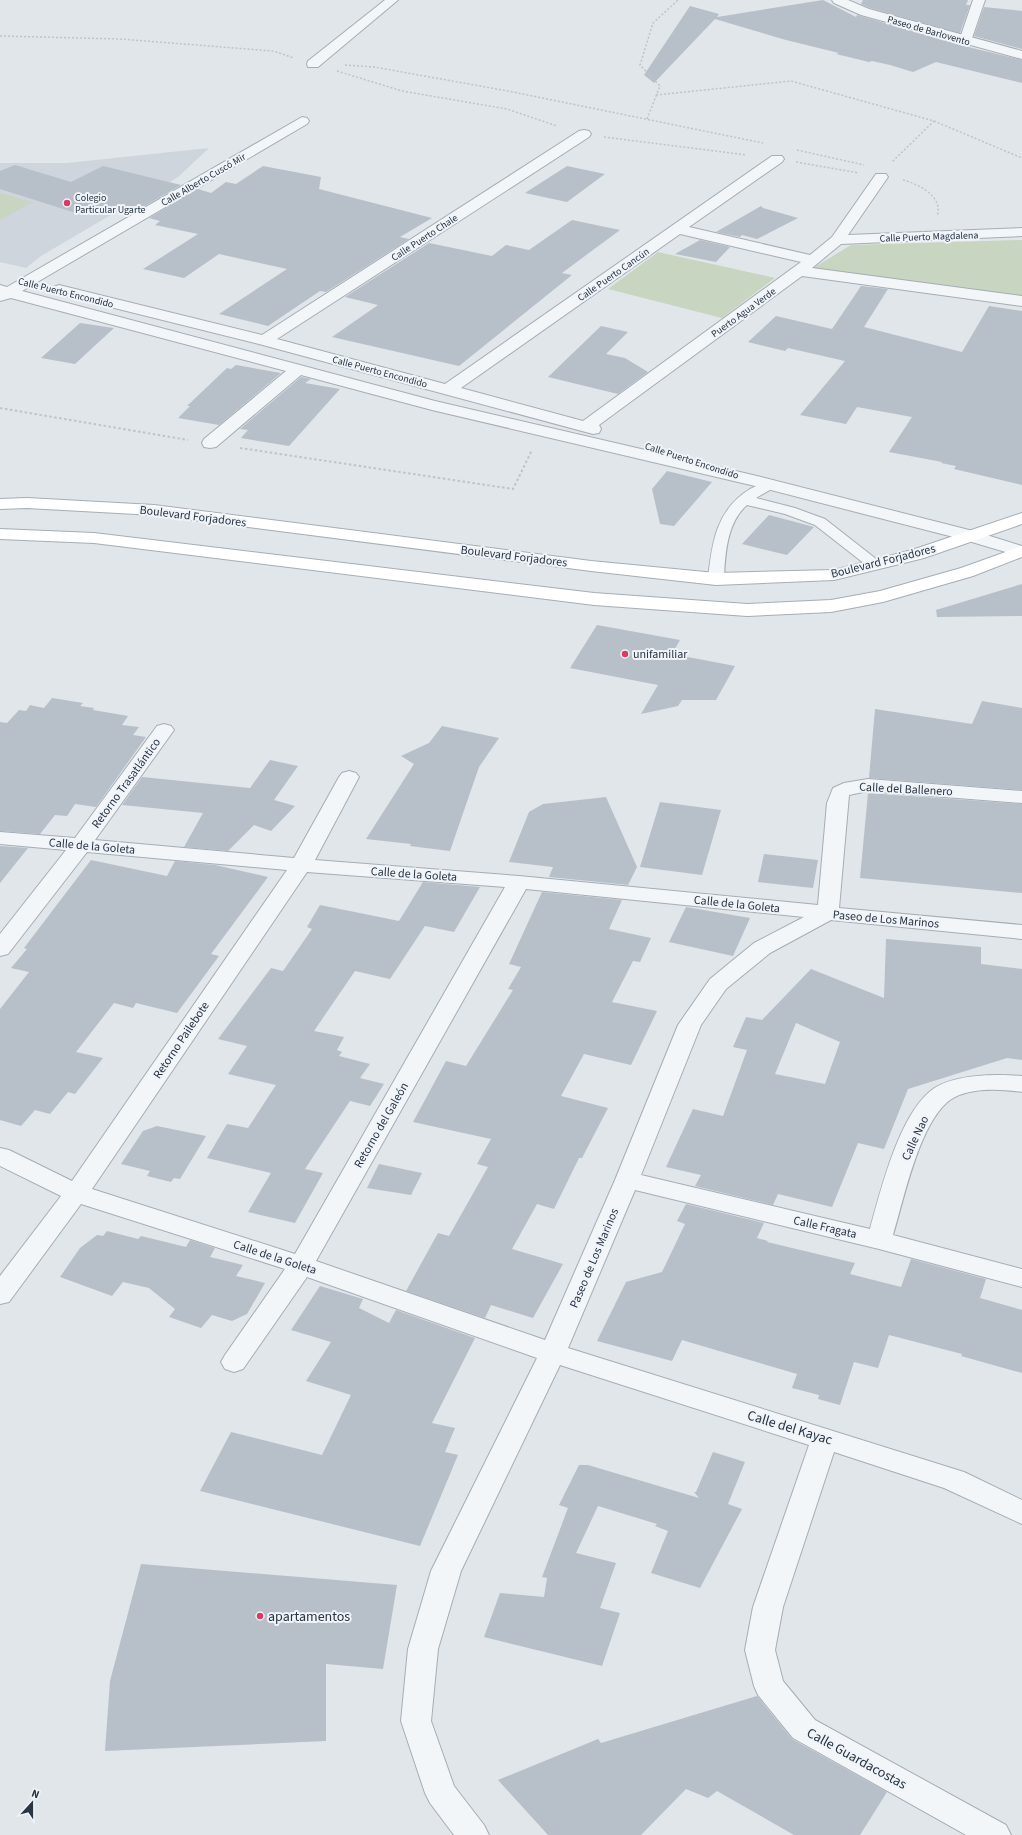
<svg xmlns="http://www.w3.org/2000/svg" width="1022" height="1835" font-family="'Source Sans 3',sans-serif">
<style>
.built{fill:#ced5dd}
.green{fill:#c8d5c0}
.building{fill:#b7bfc9;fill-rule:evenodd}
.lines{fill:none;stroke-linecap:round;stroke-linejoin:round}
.service-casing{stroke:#a5adb5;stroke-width:2}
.minor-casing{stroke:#a5adb5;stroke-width:2}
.tertiary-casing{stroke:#a5adb5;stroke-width:2}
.secondary-casing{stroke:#a5adb5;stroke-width:2}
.path-far1{stroke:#bec4c9;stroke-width:1.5;stroke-dasharray:2 2;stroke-linecap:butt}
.path{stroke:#bec4c9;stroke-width:2;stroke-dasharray:2.5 2.5;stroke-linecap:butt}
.service{fill:#f3f6f8;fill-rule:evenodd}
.minor{fill:#f3f6f8;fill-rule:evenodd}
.tertiary{fill:#f3f6f8;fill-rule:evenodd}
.secondary{fill:#fff;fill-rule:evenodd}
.poi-dot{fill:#db3a67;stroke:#f0f4f8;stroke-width:1.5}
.labels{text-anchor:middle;stroke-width:4;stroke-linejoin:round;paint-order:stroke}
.far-street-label{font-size:10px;fill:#273544;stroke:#f0f4f8}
.far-poi-label{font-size:10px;fill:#273544;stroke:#f0f4f8;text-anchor:start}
.street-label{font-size:12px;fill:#273544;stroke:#f0f4f8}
.poi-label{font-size:12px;fill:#273544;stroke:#f0f4f8;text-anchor:start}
.near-street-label{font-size:14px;fill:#273544;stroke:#f0f4f8}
.near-poi-label{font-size:14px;fill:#273544;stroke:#f0f4f8;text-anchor:start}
</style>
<rect width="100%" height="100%" fill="#e0e6ea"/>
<path class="built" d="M209,148L178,177L158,190L109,216L41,256L26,268L0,262V163H67Z"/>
<path class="green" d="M0,193L33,202L0,220Z
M1022,240V298L810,270L851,245Z
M658,252L775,278L722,318L608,289Z"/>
<path class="building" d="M823,0L856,17L857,15L964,46L1022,60V83L936,62L913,72L890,65L872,61L869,62L836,54L839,53L786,40L715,19L654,83L644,75L690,6L719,14L717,17Z
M863,0H968L966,5H970L960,33L870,8L861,4Z
M984,7L1022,11V49L974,36Z
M15,165L71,182L103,166L181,185L131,214L101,206L88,213L79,211L76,213L0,189V171Z
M263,166L321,177L319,189L432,218L400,237L409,239L326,292L320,291L268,326L219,314L287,269L219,254L184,278L143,269L198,234L155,225L160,221L149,218L198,189L211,193L226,182L236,184Z
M567,166L605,174L567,202L525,193Z
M761,206L763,208L798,218L757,239L742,235L740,237L716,232Z
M572,220L620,230L562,273L572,275L459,366L332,337L378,305L345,297L429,243L492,256L506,245L529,250Z
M700,240L730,247L716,262L675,254Z
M861,286L888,289L864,327L962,352L989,306L1022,311V485L954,469L956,466L941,463L942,462L889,452L912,417L857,407L846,424L800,415L845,361L788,348L785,351L748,342L776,316L832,329Z
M80,323L114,328L75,364L41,358Z
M601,326L628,332L606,354L625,358L648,372L618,394L548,377Z
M236,365L281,373L219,425L178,418L190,406H187L227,368L231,369Z
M301,377L311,379L305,383L340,389L289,446L241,438L248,430L240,429Z
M667,471L712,482L674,526L660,524L652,489Z
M769,515L814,527L787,555L742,544Z
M1022,584V616L937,617L936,610Z
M597,625L680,640L672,654L735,666L716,700H682L678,706L641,714L658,685L570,668Z
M52,698L83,703L80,706L94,708L93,710L128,716L122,725L139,727L133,735L146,737L96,807L75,804L67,816L55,815L40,834L0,831V722L7,723L19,710L26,711L30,705L44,708Z
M982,701L1022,708V790L869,778L875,709L972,724Z
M442,726L499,738L479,767L450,851L410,846L411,844L366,839L414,764L401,756L429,743Z
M270,760L298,766L274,800L295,806L271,831L254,825L228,851L184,847L203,813L122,805L142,777L250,788Z
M868,793L1022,804V893L860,878Z
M606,797L637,867L628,885L549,877L553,867L509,862L529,812L543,804Z
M660,802L721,810L702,875L640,867Z
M0,846L28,848L0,883Z
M764,854L818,860L813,888L758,882Z
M91,860L167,876L175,861L215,865L268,877L211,954L219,956L177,1013L136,1003L133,1008L114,1003L76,1052L103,1058L75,1094L68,1092L50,1114L35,1110L21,1126L0,1120V1009L29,972L11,968L27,949L24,948Z
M423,882L480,887L454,932L425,926L390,979L355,971L314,1031L344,1037L337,1050L342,1052L339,1056L370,1064L360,1078L384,1084L370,1106L350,1101L305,1169L323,1173L295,1223L248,1212L271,1173L207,1158L227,1124L248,1128L276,1085L228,1074L247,1046L218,1039L271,968L283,971L312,929L307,927L320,905L399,921Z
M542,892L622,900L609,929L651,938L640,962L633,961L612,1002L657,1011L631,1065L584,1054L561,1096L608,1108L582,1158H579L554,1209L537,1204L512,1249L563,1264L533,1318L491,1305L485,1318L406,1291L438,1233L449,1236L488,1167L477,1164L491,1139L413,1122L446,1061L466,1066L513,990L508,989L521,967L509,964Z
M686,907L750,918L733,956L669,942Z
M886,939L981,947V964L1022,969V1060L1007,1058L908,1089L884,1149L858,1143L832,1207L778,1194L773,1205L695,1186L701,1175L666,1167L693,1109L723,1116L747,1050L733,1047L746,1017L762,1020L811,969L884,998ZM796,1023L840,1042L825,1084L775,1074Z
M157,1126L206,1136L180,1179L174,1178L171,1182L147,1176L150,1171L121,1164L143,1131Z
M379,1164L422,1173L411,1195L367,1188Z
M686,1204L764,1223L757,1238L768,1241L767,1242L855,1263L850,1274L901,1287L911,1259L986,1279L980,1298L1022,1310V1373L961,1356L962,1354L889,1335L878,1368L854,1362L840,1405L818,1399L819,1395L792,1388L797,1374L682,1340L672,1361L597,1341L626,1282L662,1272L685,1224L677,1221Z
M107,1231L138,1239L141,1236L186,1247L190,1240L215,1248L210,1257L243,1265L236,1276L265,1283L247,1314L232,1321L212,1315L201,1328L169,1317L175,1309L149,1288L123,1282L112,1296L60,1277L80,1248L97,1235L103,1236Z
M320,1286L363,1299L359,1308L389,1323L396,1310L475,1338L432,1423L455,1428L445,1452L458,1455L420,1546L200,1491L231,1432L322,1455L351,1395L306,1381L331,1342L291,1330Z
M713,1452L745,1462L728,1504L742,1509L700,1588L651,1573L668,1531L655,1526L657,1524L598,1506L576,1553L616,1563L600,1608L620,1613L602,1666L484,1637L500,1593L544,1597L547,1578L542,1577L568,1508L559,1505L579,1465H588L699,1498L694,1492H696Z
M141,1564L397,1585L383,1669L326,1664V1741L105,1751L110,1681Z
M757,1696L792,1739L887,1792L860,1835H794L717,1791L708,1798L686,1789L641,1835H548L498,1780L598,1739L601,1743Z"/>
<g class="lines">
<defs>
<path id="service" d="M770,480L775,481L777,484L775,487L756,498L795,508L825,519L880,562L882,565L880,568H870L815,525L785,514L747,505C727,522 725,554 724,579L721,582H711L708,579C712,543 716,510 750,489C757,486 763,482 770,480Z"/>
<path id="minor" d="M385,0H398L318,67H308L307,64L308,61Z
M973,0H985L971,41L965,45L959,41Z
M302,117L307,118L309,121L307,124L22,291L435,401L757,476L977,532L1022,546V557L965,540L755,486L432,410L301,375L216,447L210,448L204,447L202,443L204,439L286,371L11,298L0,301V285L7,287Z
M584,130L589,131L591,134L589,137L277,339L445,384L772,156H782L784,159L782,162L689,227L810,255L832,237L876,174H886L888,177L848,235L1022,228V236L841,244L812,268L1022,296V306L802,276L599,425L601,429L599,433L593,434L259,344L54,293L51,290L54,287L59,285L262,335L579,131ZM680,234L801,262L583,421L461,388Z
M164,724L171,726L174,730L95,840L294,858L339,777L342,773L349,771L356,773L359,777L315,860L519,876L818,905L827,803L833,788L844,783L868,779L1022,791V803L868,791L849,795L839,908L1022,925V939L831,920L770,953L726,989L701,1025L641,1175L870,1229C881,1190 899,1114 933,1089C955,1074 996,1074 1022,1076V1092C1000,1089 969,1087 950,1100C919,1123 904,1199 893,1235L1022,1269V1287L879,1249L635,1190L568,1348L964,1472L1022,1500V1524L944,1488L834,1452L783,1607L775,1650L783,1681L815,1720L1006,1825L1011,1835H966L793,1738L758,1695L754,1686L745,1650L753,1607L809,1445L560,1365L461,1571L438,1649L431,1721L454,1786L484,1825L489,1835H454L430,1803L425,1793L401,1721L408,1649L431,1571L537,1358L307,1277L243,1369L234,1372L225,1369L221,1362L225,1355L285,1269L81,1204L9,1302L0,1304V1276L61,1196L0,1166V1148L9,1150L72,1181L287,870L87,852L8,954L0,956V934L66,850L0,844V832L75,838L157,726ZM307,872L505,887L295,1254L92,1189ZM526,889L804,917L754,943L710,979L678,1025L615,1180L545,1340L316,1261Z"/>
<path id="tertiary" d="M832,0H848L869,9L1022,51V59L861,15L834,3Z"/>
<path id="secondary" d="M27,498L154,505L591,561L716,573L834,570L912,550L1022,513V524L924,558L834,580L716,585L591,571L154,515L27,508L0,509V499Z
M0,529L94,533L594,593L747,604L831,600L880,591L961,568L1022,546V557L973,576L883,602L831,612L747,616L594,605L94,543L0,539Z"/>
</defs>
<use href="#service" class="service-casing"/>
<use href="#minor" class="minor-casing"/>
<use href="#tertiary" class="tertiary-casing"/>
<use href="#secondary" class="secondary-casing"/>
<path class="path-far1" d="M0,36L120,39L273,51L294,58
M345,65L374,67L508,91L763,143
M337,71L402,91L507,109L557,126
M656,95L791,81L934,121L892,162
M647,119L660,86L640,65L653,23L678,0
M934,121L1022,158
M604,137L746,155
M797,150L864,165
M796,162L859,173
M903,180C919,184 944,197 937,216"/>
<path class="path" d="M0,408L188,440
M240,448L513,489L532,450"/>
<use href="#service" class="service"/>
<use href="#minor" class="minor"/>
<use href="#tertiary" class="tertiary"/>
<use href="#secondary" class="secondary"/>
</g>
<g class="poi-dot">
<circle cx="67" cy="203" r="4"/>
<circle cx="625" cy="654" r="4"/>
<circle cx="260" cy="1616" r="4"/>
</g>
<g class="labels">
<g class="far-street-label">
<text transform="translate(929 30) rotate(16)" y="4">Paseo de Barlovento</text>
<text transform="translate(203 179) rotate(-30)" y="4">Calle Alberto Cuscó Mir</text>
<text transform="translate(929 236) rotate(-2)" y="4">Calle Puerto Magdalena</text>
<text transform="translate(424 237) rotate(-33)" y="4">Calle Puerto Chale</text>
<text transform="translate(613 274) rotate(-35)" y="4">Calle Puerto Cancún</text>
<text transform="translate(66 292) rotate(14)" y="4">Calle Puerto Encondido</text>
<text transform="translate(743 312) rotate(-36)" y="4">Puerto Agua Verde</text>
<text transform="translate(380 371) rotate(15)" y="4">Calle Puerto Encondido</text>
<text transform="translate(692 460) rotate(18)" y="4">Calle Puerto Encondido</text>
</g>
<g class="far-poi-label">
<text x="75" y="201">Colegio<tspan x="75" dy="12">Particular Ugarte</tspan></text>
</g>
<g class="street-label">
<text transform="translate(193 516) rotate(7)" y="4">Boulevard Forjadores</text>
<text transform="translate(514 556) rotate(7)" y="4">Boulevard Forjadores</text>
<text transform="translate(883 561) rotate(-14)" y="4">Boulevard Forjadores</text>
<text transform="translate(126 783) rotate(-54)" y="4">Retorno Trasatlántico</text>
<text transform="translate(906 789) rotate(3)" y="4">Calle del Ballenero</text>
<text transform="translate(92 846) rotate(5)" y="4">Calle de la Goleta</text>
<text transform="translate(414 874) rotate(4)" y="4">Calle de la Goleta</text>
<text transform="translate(737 904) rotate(6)" y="4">Calle de la Goleta</text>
<text transform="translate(886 919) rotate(5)" y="4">Paseo de Los Marinos</text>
<text transform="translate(181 1040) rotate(-56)" y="4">Retorno Pailebote</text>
<text transform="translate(381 1125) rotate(-60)" y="4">Retorno del Galeón</text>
<text transform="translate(915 1138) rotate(-65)" y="4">Calle Nao</text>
<text transform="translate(825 1227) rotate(13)" y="4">Calle Fragata</text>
<text transform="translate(275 1257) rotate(18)" y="4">Calle de la Goleta</text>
<text transform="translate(594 1258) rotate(-67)" y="4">Paseo de Los Marinos</text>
</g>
<g class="poi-label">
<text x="633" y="658">unifamiliar</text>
</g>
<g class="near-street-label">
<text transform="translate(790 1427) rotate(17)" y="5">Calle del Kayac</text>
<text transform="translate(857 1758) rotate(29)" y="5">Calle Guardacostas</text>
</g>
<g class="near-poi-label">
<text x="268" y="1621">apartamentos</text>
</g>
</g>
<g transform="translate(32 1803) rotate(21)" stroke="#f0f4f8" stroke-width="3" paint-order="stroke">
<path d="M0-3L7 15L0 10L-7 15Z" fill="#273544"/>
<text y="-6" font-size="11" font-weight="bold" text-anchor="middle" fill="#273544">N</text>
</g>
</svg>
